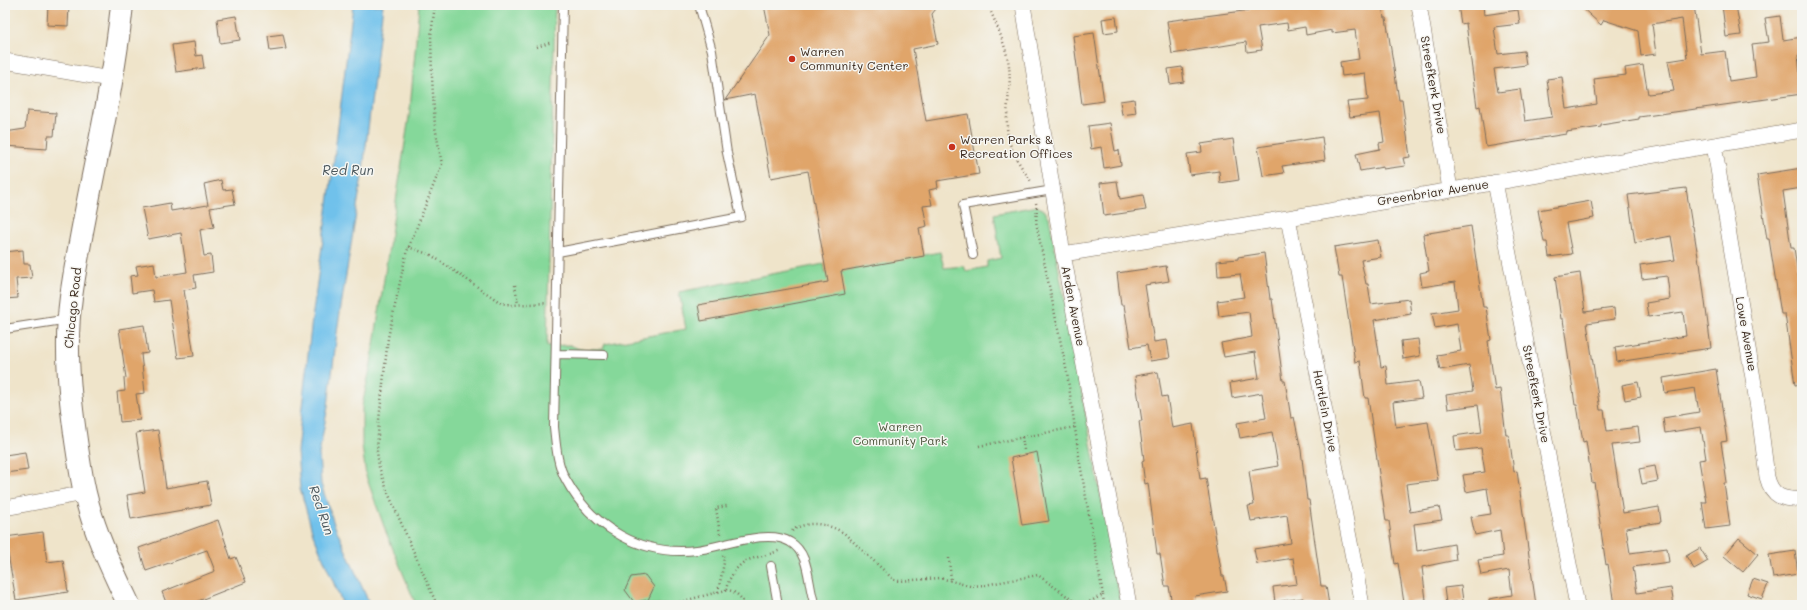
<svg xmlns="http://www.w3.org/2000/svg" width="1807" height="610" font-family="Mali,sans-serif">
<style>
.green{fill:#85d89a;stroke:#60815c}
.water{fill:#70c1eb;stroke:#567684}
.building{fill:#e0a56b}
.lines{fill:none;stroke-linecap:round;stroke-linejoin:round}
.lane-casing{stroke:#7a6b5a;stroke-width:10}
.street-casing{stroke:#7a6b5a;stroke-width:16}
.secondary-casing{stroke:#7a6b5a;stroke-width:24}
.path{stroke:#7a6b5a;stroke-width:2.5;stroke-dasharray:1 3;stroke-linecap:butt}
.lane{stroke:#fff;stroke-width:8}
.street{stroke:#fff;stroke-width:15}
.secondary{stroke:#fff;stroke-width:22}
.poi-dot{fill:#c8321e;stroke:#f6f6f2;stroke-width:1.5}
.labels{text-anchor:middle;stroke-width:3;stroke-linejoin:round;paint-order:stroke}
.poi-label{font-size:12px;fill:#3b2a1e;stroke:#f6f6f2;text-anchor:start}
.street-label{font-size:12px;fill:#3b2a1e;stroke:#f6f6f2}
.park-label{font-size:12px;fill:#4e563d;stroke:#f6f6f2}
.water-label{font-size:13px;font-style:italic;fill:#4b575c;stroke:#f6f6f2}
</style>
<rect width="100%" height="100%" fill="#f6f6f2"/>
<filter id="ink" filterUnits="userSpaceOnUse"><feTurbulence type="fractalNoise" baseFrequency=".025" numOctaves="2"/><feDisplacementMap in="SourceGraphic" scale="8" xChannelSelector="R" yChannelSelector="G"/><feConvolveMatrix kernelMatrix="1 2 1 2 8 2 1 2 1" color-interpolation-filters="sRGB"/></filter>
<filter id="wash" filterUnits="userSpaceOnUse"><feTurbulence type="fractalNoise" baseFrequency=".012" numOctaves="4" result="noise"/><feDisplacementMap in="SourceGraphic" scale="16" xChannelSelector="R" yChannelSelector="G"/><feGaussianBlur stdDeviation="0.9" result="paint"/><feColorMatrix in="noise" values="0 0 0 0 0 0 0 0 0 0 0 0 0 0 0 0 0 1.4 0 .05"/><feComposite in="paint" operator="in"/></filter>
<g filter="url(#wash)">
<rect width="100%" height="100%" fill="#efe4ca"/>
<path class="green" d="M419,5H555L547,346L570,345L579,349H603L605,344L686,329L679,292L824,264L826,274L940,252L944,268L964,266L966,271L987,267V261L1001,258L994,214L1037,206L1045,211L1049,217L1121,605H416L386,532L366,476L362,445V406L371,364L410,110Z"/>
<path class="water" d="M353,5H383L363,170L338,325L328,406L319,454L321,484L334,524L370,605H343L313,534L300,488L297,451L312,319L333,167Z"/>
<g id="blocks">
<path class="building" d="M48,5H69L68,26L47,25Z
M764,5H939L932,14L938,44L913,49L926,121L968,114L979,174L937,181L938,188L929,190L932,205L923,206L927,226L919,228L924,256L841,271L845,294L701,321L698,305L828,282L808,171L771,178L755,94L725,100L770,35Z
M1269,5H1382L1384,18H1386L1399,100H1402L1410,157L1403,158L1405,166L1383,169V167L1360,171L1356,154L1380,149L1379,143L1384,142L1380,113L1350,117L1347,102L1368,100L1365,73L1342,76L1340,62L1359,59L1355,30L1332,33V30L1306,35L1305,27L1288,30L1287,23L1258,27L1262,50L1247,52L1246,42L1172,54L1167,21L1251,10L1250,8Z
M1458,5H1483L1484,15L1518,10L1520,24L1494,27L1498,54L1524,51L1526,65L1494,69L1498,92L1520,89L1525,121L1552,117L1547,79L1562,77L1566,109L1597,104L1594,79L1626,75L1625,68L1643,65L1648,94L1674,91L1668,61L1687,58L1682,19L1652,24L1656,54L1641,56L1638,31L1604,20L1601,25L1579,5H1694L1701,54L1725,51L1729,81L1756,77L1752,44L1769,42L1765,18L1780,16L1783,40L1802,37V54L1798,55L1802,94L1639,117V119L1601,125V127L1566,132V134L1486,147L1480,106L1477,107L1466,23L1461,24Z
M1722,5H1736L1741,35L1726,37Z
M236,16L240,40L220,43L217,19Z
M1116,17L1118,31L1104,33L1102,19Z
M1094,33L1104,101L1082,104L1073,36Z
M283,34L286,49L270,51L268,36Z
M194,42L196,56L202,55L204,68L176,72L172,45Z
M1182,67L1184,82L1170,84L1168,69Z
M1134,99L1136,113L1122,115L1120,101Z
M27,111L56,113L54,136H48L47,149L5,146V132L25,129Z
M1110,123L1115,151L1119,150L1121,165L1104,168L1101,147L1091,149L1088,126Z
M1322,137L1325,160L1282,166L1284,173L1263,176L1258,147Z
M1233,139L1239,180L1220,183L1219,171L1190,175L1187,154L1202,152L1201,144Z
M1802,168V188L1783,191L1791,248H1794L1802,301V384L1795,385L1785,314H1781L1769,239H1767L1757,175Z
M221,180L223,190L232,189L235,204L210,208L214,227L200,230L204,256L211,255L213,272L194,275L196,288L184,290L194,356L178,358L169,300L154,302L152,290L132,293L130,276L138,275L136,266L154,263L156,277L187,272L181,233L148,239L142,208L170,203L171,211L208,205L204,184Z
M1117,181L1120,199L1143,195L1146,210L1104,216L1100,183Z
M1686,188L1692,226H1693L1699,263H1700L1711,348L1617,362L1615,347L1686,336L1683,312L1648,317L1646,303L1670,299L1667,276L1642,279L1640,265L1675,260L1671,236L1635,243L1628,195Z
M1591,201L1594,218L1566,223L1572,254L1549,257L1547,242H1544L1538,210Z
M1471,226L1483,307H1486L1491,340L1488,341L1495,390L1500,389L1506,435H1509L1514,472L1517,471L1536,605H1490L1489,599L1512,595L1509,570L1481,575L1478,560L1503,556L1500,530L1475,535L1471,517L1491,514L1487,488L1466,492L1463,475L1485,472L1481,448L1456,451L1454,436L1482,432L1478,405L1448,409L1446,395L1473,391L1469,365L1440,370L1437,355L1461,351L1457,324L1435,328L1432,313L1458,309L1455,282L1422,287L1420,273L1429,271L1423,234Z
M1378,240L1381,257L1361,260L1366,284H1368L1371,304L1409,299L1411,314L1374,320L1381,367L1386,366L1388,385L1419,381L1422,398L1393,402L1396,427L1428,422L1438,480L1406,484L1410,512L1439,507L1442,520L1414,524L1417,551L1454,544L1456,560L1422,567L1426,600L1404,603L1398,563L1395,564L1389,521H1386L1368,398H1365L1360,361L1355,362L1342,277H1339L1334,247Z
M23,250L24,264H30L32,278L16,279L18,298L5,299V252Z
M1264,253L1270,299H1272L1283,381H1285L1291,418L1294,417L1301,450L1307,500H1309L1321,586H1326L1329,605H1304L1303,598L1275,602L1273,587L1297,584L1293,558L1257,564L1254,549L1291,543L1287,515L1251,521L1248,506L1254,505L1249,471L1278,466L1272,432L1240,438L1237,423L1266,418L1262,393L1232,398L1230,383L1259,378L1255,352L1224,357L1221,343L1252,337L1249,312L1219,316L1217,301L1244,297L1240,274L1218,276L1217,261L1238,259V257Z
M1166,266L1169,281L1145,285L1154,342L1167,340L1170,358L1150,361L1147,345L1131,348L1124,305H1121L1117,273Z
M1580,273L1585,312L1614,308L1615,319L1587,323L1600,410H1604L1607,431L1638,427L1640,442L1612,445L1623,513L1659,507L1661,522L1626,528L1630,553L1667,548L1669,562L1633,567L1637,593L1671,588L1674,605H1614L1608,564L1606,565L1594,482L1592,483L1586,441L1583,442L1577,405H1575L1563,319H1561L1555,277Z
M144,325L148,353L141,354L145,393L136,394L140,420L120,422L117,392L125,391L124,378H126L119,329Z
M1418,339L1420,356L1403,359L1401,341Z
M1716,369L1727,441L1721,442L1727,483H1724L1730,526L1706,529L1702,502H1706L1699,460L1706,459L1701,427L1665,433L1663,418L1699,412L1695,388L1665,393L1663,378Z
M1158,372L1162,397L1167,396L1172,428L1193,424L1200,479L1206,478L1222,576H1224L1227,591L1195,596L1196,605H1172L1169,586H1165L1160,554H1157L1148,483L1145,484L1142,461L1144,460L1139,421H1142L1135,376Z
M1638,382L1641,397L1625,400L1622,385Z
M158,430L166,488L207,481L211,505L131,519L127,495L145,492L136,433Z
M25,452L28,470L5,473V455Z
M1037,452L1049,521L1022,525L1011,458Z
M1655,466L1658,481L1642,484L1639,469Z
M218,520L231,559L236,557L246,582L188,605H167L162,592L215,571L207,550L146,571L139,548Z
M43,532L47,562L63,560L68,592L16,600L5,537Z
M1739,538L1758,554L1743,572L1724,556Z
M1700,548L1708,561L1694,569L1686,556Z
M1795,551L1798,574L1773,578L1769,555Z
M645,575L654,587L648,600L634,602L625,590L631,577Z
M1753,579L1768,584L1762,599L1747,594Z
M1461,586L1463,601L1446,603L1444,588Z"/>
</g>
</g>
<g filter="url(#ink)">
<use href="#blocks" fill-opacity="0" stroke="#7a6b5a" stroke-width="1"/>
<g class="lines">
<defs>
<path id="lane" d="M563,5L554,427C556,445 557,465 566,480C592,528 643,557 697,550C722,547 768,528 790,542C811,554 807,585 815,605
M558,252L741,217L727,153L712,51L699,5
M973,255L963,205L1053,190
M5,329L69,319
M557,354L604,355
M771,566L778,605"/>
<path id="street" d="M1023,5L1063,254L1129,605
M1419,5L1450,189
M5,61L110,79
M1714,145L1759,414L1767,477C1772,497 1783,500 1802,499
M1495,182L1577,605
M1288,218L1362,605
M1063,254L1288,218L1802,130
M5,508L85,493"/>
<path id="secondary" d="M122,5C112,103 85,199 71,297C64,349 70,402 78,454C80,467 82,480 85,493C94,532 112,569 129,605"/>
</defs>
<use href="#lane" class="lane-casing"/>
<use href="#street" class="street-casing"/>
<use href="#secondary" class="secondary-casing"/>
<path class="path" d="M435,5L431,35L432,77L435,127L442,164L406,254L388,338L379,420L377,451L379,467L388,493L437,605
M988,5C996,24 1006,45 1009,66C1012,89 1004,113 1008,136C1011,153 1023,169 1032,183
M537,47L552,42
M1036,203C1038,211 1035,218 1037,227L1067,373L1080,463L1103,595L1083,605
M408,247L431,255L501,303L512,305L547,303
M515,285L518,304
M1022,437L1024,450
M979,446L1075,427
M792,531C807,519 831,524 845,534L894,580L900,581L940,578L970,586L985,585L1038,575L1079,605
M720,534L716,508L727,506
M770,554L781,550
M949,558L951,580
M726,590C727,581 737,565 746,561C752,558 760,557 766,555
M718,592L724,563L723,555
M1103,595L1104,605
M641,601L642,605
M668,605L726,590C735,590 742,598 745,605"/>
<use href="#lane" class="lane"/>
<use href="#street" class="street"/>
<use href="#secondary" class="secondary"/>
</g>
</g>
<g class="poi-dot">
<circle cx="792" cy="59" r="4"/>
<circle cx="952" cy="147" r="4"/>
</g>
<g class="labels">
<g class="poi-label">
<text x="800" y="56">Warren<tspan x="800" dy="14">Community Center</tspan></text>
<text x="960" y="144">Warren Parks &amp;<tspan x="960" dy="14">Recreation Offices</tspan></text>
</g>
<g class="street-label">
<text transform="translate(1433 85) rotate(80)" y="4">Streefkerk Drive</text>
<text transform="translate(1433 193) rotate(-9)" y="4">Greenbriar Avenue</text>
<text transform="translate(1073 306) rotate(79)" y="4">Arden Avenue</text>
<text transform="translate(73 308) rotate(-84)" y="4">Chicago Road</text>
<text transform="translate(1746 334) rotate(80)" y="4">Lowe Avenue</text>
<text transform="translate(1536 394) rotate(79)" y="4">Streefkerk Drive</text>
<text transform="translate(1325 411) rotate(79)" y="4">Hartlein Drive</text>
</g>
<g class="park-label">
<text x="900" y="431">Warren<tspan x="900" dy="14">Community Park</tspan></text>
</g>
<g class="water-label">
<text x="348" y="175">Red Run</text>
<text transform="translate(322 510) rotate(71)" y="5">Red Run</text>
</g>
</g>
<rect width="1807" height="610" fill="none" stroke="#f6f6f2" stroke-width="20"/>
</svg>
